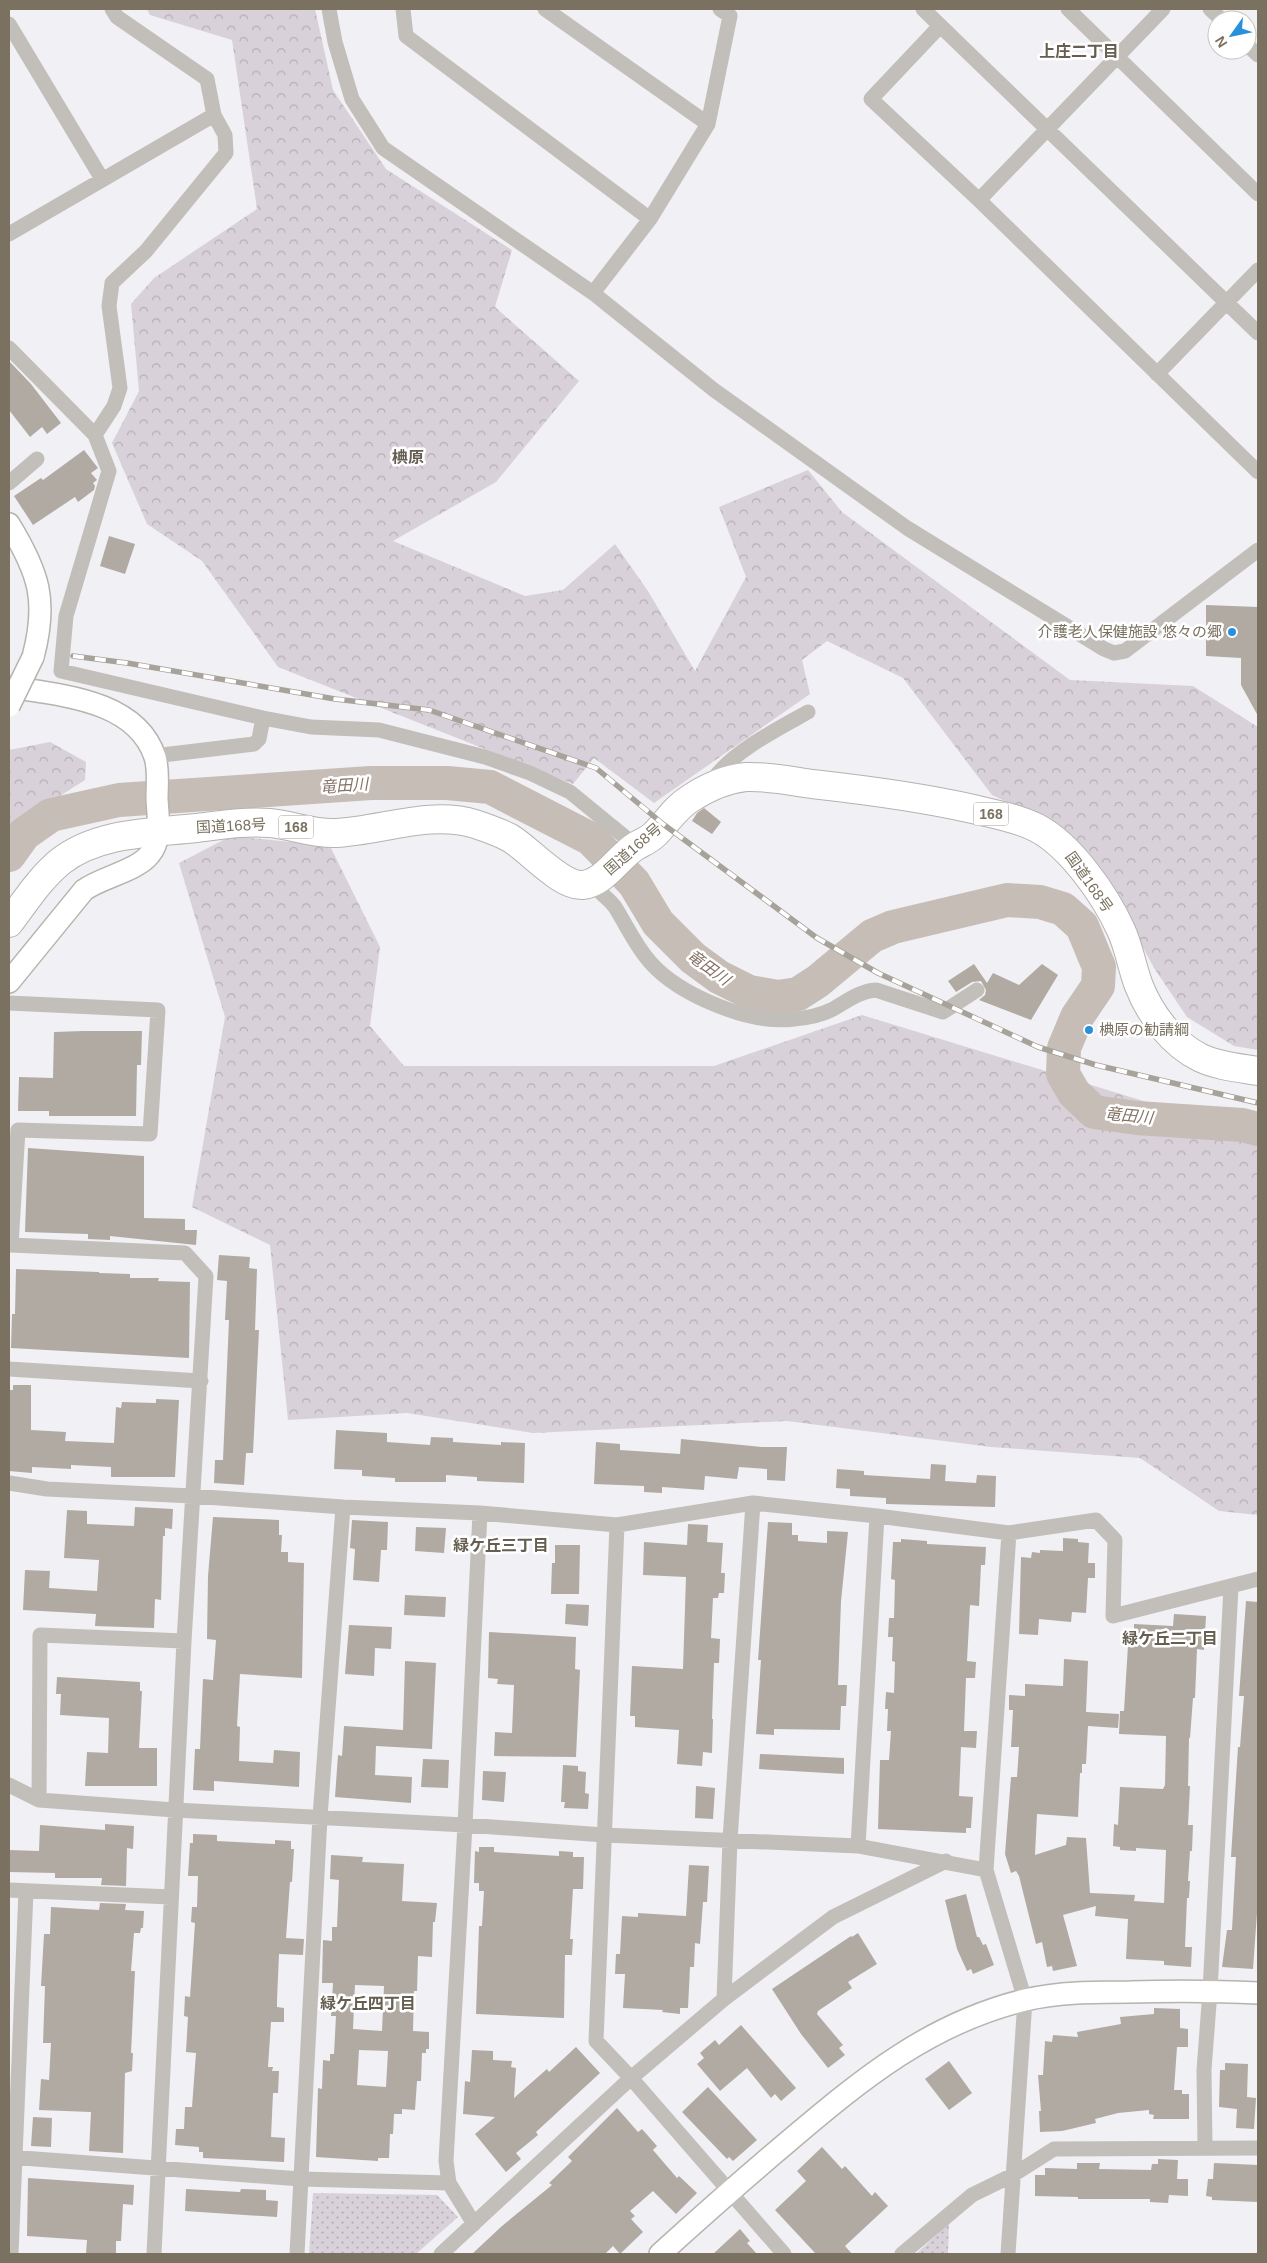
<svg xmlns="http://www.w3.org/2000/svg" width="1267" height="2263" font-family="Helvetica,'Noto Sans JP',sans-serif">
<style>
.forest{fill:url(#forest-crowns)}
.park{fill:url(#park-dots)}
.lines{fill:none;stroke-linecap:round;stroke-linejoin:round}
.river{stroke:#c6bdb6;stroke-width:34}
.building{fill:#b0aaa2;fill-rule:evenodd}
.secondary-casing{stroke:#b7b3ad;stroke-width:24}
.highway-casing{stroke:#b5b3ae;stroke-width:30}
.street{stroke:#c2bfba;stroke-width:15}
.secondary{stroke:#fff;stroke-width:21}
.highway{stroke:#fff;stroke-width:28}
.rail-casing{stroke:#a7a29a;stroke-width:5.5}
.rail{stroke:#fff;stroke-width:4;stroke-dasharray:11;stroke-linecap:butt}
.secondary-bridge-casing{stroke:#b7b3ad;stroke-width:24;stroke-linecap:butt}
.secondary-bridge{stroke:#fff;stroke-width:21}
.poi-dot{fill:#2990db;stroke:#fff;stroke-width:2}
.labels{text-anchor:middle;stroke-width:5;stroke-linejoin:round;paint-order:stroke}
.shield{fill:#fff;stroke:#a29c90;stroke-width:1}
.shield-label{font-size:14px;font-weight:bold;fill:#7a7160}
.poi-label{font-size:15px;fill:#7a7160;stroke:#fff;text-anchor:end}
.street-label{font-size:15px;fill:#7a7160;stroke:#fff}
.neighbourhood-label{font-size:16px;font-weight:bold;fill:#655e51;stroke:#fff}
.water-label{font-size:16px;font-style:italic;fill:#847364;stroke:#fff}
</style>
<defs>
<pattern id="forest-crowns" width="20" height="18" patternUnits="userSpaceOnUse" patternTransform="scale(1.25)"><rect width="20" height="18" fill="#d9d1da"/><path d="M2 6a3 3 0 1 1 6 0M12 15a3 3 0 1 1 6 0" fill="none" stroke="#b5aeb4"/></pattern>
<pattern id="park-dots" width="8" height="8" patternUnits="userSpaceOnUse" patternTransform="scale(1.25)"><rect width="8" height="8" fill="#d9d1da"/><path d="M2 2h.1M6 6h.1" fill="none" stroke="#b5aeb4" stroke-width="1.8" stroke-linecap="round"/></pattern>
</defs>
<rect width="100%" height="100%" fill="#f1f0f4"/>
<path class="forest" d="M147,9H315L333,90L386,169L512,250L495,307L579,381L496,482L393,541L525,596L563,590L615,544L648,591L695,671L746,577L719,507L808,470L842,512L1070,680L1193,686L1258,727V1050L1234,1046L1187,1017L1154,968L1105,877L1047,821L992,795L903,678L827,641L802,660L810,694L654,803L594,758L573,784L278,667L202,561L147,524L112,443L139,391L131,304L154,278L257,209L232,40L150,15Z
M50,742L86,762L85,780L16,824L9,836V750Z
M231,836L330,846L380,947L370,1026L404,1066H714L862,1015L1258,1136V1515L1219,1511L1140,1458L991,1447L787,1421L533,1433L407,1413L288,1420L270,1245L192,1207L225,1017L179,863Z"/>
<path class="park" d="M313,2193L437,2195L458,2217L416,2254H309Z
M949,2223L948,2254H916Z"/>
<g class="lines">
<path class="river" d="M9,855L24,834L51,815L119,800L371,783H447L490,787L591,839L634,883L658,923L693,958L719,977L749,992L778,997L798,994L818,981L872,936L893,927L1007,900L1040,902L1063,909L1082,926L1099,967L1098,986L1077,1017L1064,1048L1063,1074L1074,1093L1094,1112L1137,1118L1242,1125L1258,1129"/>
</g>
<path class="building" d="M9,361L31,384L61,423L47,434L42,427L30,437L9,410Z
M84,450L98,468L91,473L97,480L93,483L95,486L94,490L78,502L75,497L33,525L14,496L41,478L43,480Z
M109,536L135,544L125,574L100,566Z
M1206,605L1258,607V716L1241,685V658L1206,656Z
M704,808L721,822L712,834L692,821L697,813Z
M974,964L987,983L993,973L1019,985L1042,964L1058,975L1031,1020L979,1000L985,995L986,990L981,981L972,982L956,992L948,981Z
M83,1031H142L141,1065H137L136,1116H49V1111H18L19,1077L53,1078L54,1032Z
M28,1148L144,1156V1218L185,1219V1230H197L196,1245L110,1236V1240L88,1239V1234L25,1232Z
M219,1255L250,1257L249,1268L257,1269L255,1330H259L253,1453H246L244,1485L214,1483L215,1460H223L229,1320H225L227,1281L217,1280Z
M16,1269L99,1272V1273L130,1274V1278H159L158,1281L190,1282L189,1358L11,1348L12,1314H15Z
M13,1385H31V1430L66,1432L65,1441L114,1443L116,1407L121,1408L122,1402L156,1403V1399L179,1400L175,1477H111V1467L71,1465V1469L32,1467V1473L9,1471V1390H13Z
M336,1430L387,1433V1442L430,1445L431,1437L453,1438V1442L501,1445V1442L525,1443L524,1483L477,1481V1477L446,1475V1482H395V1478L362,1476V1470L334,1469Z
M681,1439L762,1447H787L785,1481L767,1480V1469L739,1467L737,1479L705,1476L704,1490L662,1487V1493L644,1492V1486L594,1484L596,1442L620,1444V1450L680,1454Z
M931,1464L946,1465L945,1481L976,1483L977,1475L996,1476L995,1507L886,1504V1498L850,1496V1489L836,1488L837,1469L864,1471V1475L930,1479Z
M135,1507L173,1509L172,1529L165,1528V1536H163L161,1600L155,1599L154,1628L95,1626L96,1614L23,1610L25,1570L50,1571L49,1588L97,1591L99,1560L64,1558L67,1510L87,1511V1524L134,1526Z
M213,1517L279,1520V1535H282L281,1552H288V1562L304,1563L302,1678L240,1674L237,1726L240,1727L239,1761L273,1763L274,1750L300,1752L299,1787L214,1781V1791L193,1790L195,1749H200L203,1679L213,1680L216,1640L207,1639L208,1576Z
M352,1520L388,1522L387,1550H381L379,1582L353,1580L355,1549L350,1548Z
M768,1522L792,1523V1535H798V1541L827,1543V1531L848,1532L841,1601L838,1685H847L846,1706H841L840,1730L774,1729V1735L756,1734L761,1660H758Z
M688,1524L708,1525L707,1542L723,1543L721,1573H725L724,1593H719L718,1598H713L711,1638L720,1639L719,1663H714L712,1719H713L712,1753L703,1752L702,1766L677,1764L679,1730L635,1727V1716H630L632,1666L683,1669L686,1577L643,1575L644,1542L687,1545Z
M416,1527L446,1528L444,1553L415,1551Z
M1063,1538L1078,1539V1542L1089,1543L1088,1563H1095V1578H1088L1086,1613L1072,1612L1071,1622L1039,1619L1038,1635L1019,1634L1021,1557L1031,1558L1032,1552L1040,1553V1550L1063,1551Z
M901,1539L927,1541V1544L986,1547L985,1565H981L979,1606L970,1605L967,1661L976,1662L975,1678H966L964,1731H977L976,1748L961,1747L959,1796L973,1797L971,1828H966V1833L878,1829L880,1760H889L891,1731H887L888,1709H885L886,1692L894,1693L895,1662L892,1661L893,1637H888L889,1618H894L895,1580L891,1579L893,1542H901Z
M555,1545H580L579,1594H551L552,1563H555Z
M405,1595L446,1597L445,1617L404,1615Z
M1246,1601L1258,1602V1899L1253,1969L1222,1967L1227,1930H1232L1236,1857H1231L1238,1747H1240L1244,1696H1239Z
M566,1604L589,1605L588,1626L565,1624Z
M1174,1614L1206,1616L1204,1650L1197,1649L1195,1698H1193L1190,1738H1189L1188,1786H1190L1188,1825H1193L1192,1851H1190L1188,1881H1190L1189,1898H1187L1185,1947H1192L1191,1967L1164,1965V1961L1126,1959L1128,1919L1095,1916L1096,1906L1063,1915L1077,1966L1053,1971L1052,1966L1047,1967L1042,1942L1036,1944L1019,1876L1016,1871L1011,1873L1005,1854L1011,1777H1017L1019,1747H1011L1013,1710H1009V1695L1025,1696V1684L1063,1686L1064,1659L1088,1661L1086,1712L1119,1714L1118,1728L1088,1726L1086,1764H1082V1773H1080L1078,1817L1037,1814L1035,1855L1066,1845L1067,1837L1086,1838L1090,1893L1135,1895L1134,1901L1164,1903L1166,1850L1136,1848V1851L1120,1850V1847L1113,1846L1114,1824L1118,1825L1120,1787L1163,1789L1165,1785L1166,1736L1119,1734L1120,1711H1124L1129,1629H1134V1624L1173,1626Z
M349,1625L392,1627L391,1649L375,1648L374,1676L345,1674Z
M489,1632L576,1637L575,1669L580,1670L576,1757L494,1756L495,1732L512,1733L514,1685L497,1684L498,1679L488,1678Z
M405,1661L436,1663L432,1749L376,1746L375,1775L412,1777L411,1803L335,1797L338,1755L342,1756L344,1726L403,1730Z
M57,1677L140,1682V1691H142L139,1748H157V1786H85L87,1752L108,1753L109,1718L60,1715L61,1694H56Z
M760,1754L844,1758V1774L759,1769Z
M423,1759L449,1760L448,1788L421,1787Z
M563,1765L578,1766V1771L586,1772L585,1793L589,1794L588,1809L564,1808L565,1802H561Z
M483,1771L506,1772L504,1802L482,1800Z
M696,1786L715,1788L713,1819L695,1818Z
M105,1824L134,1826L133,1849L127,1848L126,1886L101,1885L102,1878H55V1873L9,1872V1850L39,1851L40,1825L105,1830Z
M193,1834L217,1835V1841L275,1844V1840L291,1841V1849H294L292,1882H290L286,1938L304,1939L303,1955L279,1954L277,2000V2007L284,2008V2022H271L268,2067H273L272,2071H279L278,2093H273L271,2137L285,2138L284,2162L203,2158V2152H199V2147L175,2145L176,2129H184L185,2107H192L196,2053L186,2052L188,2017L184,2016L185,1996L190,1997L195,1923L191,1922L192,1907H197L198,1876H188L190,1843H193Z
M479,1847H494V1852L559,1856V1851L573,1852V1857H584L583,1889H573L570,1939H573L572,1955H565L564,2018L476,2014L479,1926H482L484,1891H479V1883H474L475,1851L479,1852Z
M331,1855L363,1857L362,1862L404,1864L402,1901L437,1903L435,1922H433L432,1957L418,1956L417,1991H414L413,2031L429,2032V2049H426V2053H422L421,2081H417L415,2110L402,2109V2114H394L393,2134H390L389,2158H378V2161L316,2157L318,2088L322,2089L323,2060L330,2061V2054H334L336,2016H331L333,1983H322L323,1940L332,1941V1927H337L339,1880L330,1879ZM355,1985L384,1986L382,2031L353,2029ZM359,2050L388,2051L386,2087L357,2085Z
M689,1865L709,1866L707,1902H703L700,1944L695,1943L694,1967H690L688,2008H680V2014L662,2012L663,2010L623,2008L625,1974H615L616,1954H620L622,1916L638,1917V1913L686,1916Z
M966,1894L977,1937H979L983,1945L986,1944L994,1965L973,1974L971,1969L967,1971L957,1949L945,1900Z
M100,1903L126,1904L125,1910L144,1911L143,1928H141L140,1933H134L131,1971H135L131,2053H133L132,2071L125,2073L123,2153L89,2151L91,2112L39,2110L41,2079L49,2080L51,2043H43L45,1986H41L44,1934H50L51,1907L99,1910Z
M858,1933L877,1964L848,1982L852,1988L818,2011L817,2014L843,2045L839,2048L845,2055L828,2068L801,2034L772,1989L851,1936L852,1937Z
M1154,2008L1180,2009V2028L1188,2029V2047H1177L1174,2090H1182V2094H1189V2119H1153L1154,2115L1149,2114V2110L1118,2113L1095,2119L1096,2123L1062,2131L1040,2132L1039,2111H1041L1038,2075H1043L1045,2041L1052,2042L1053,2035L1078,2037L1077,2032L1121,2024L1120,2017L1154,2014Z
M741,2025L796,2088L781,2101L775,2094L771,2098L747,2068L720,2091L697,2064L704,2058L700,2053L715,2040L719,2045Z
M576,2047L600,2073L536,2132L538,2135L516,2153L521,2159L506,2172L475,2134L495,2117L463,2114L465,2081L470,2082L472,2050L493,2051V2060L512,2061L511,2067L516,2068L514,2098L547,2069L549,2072Z
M949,2061L972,2093L949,2110L925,2079Z
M1225,2063L1248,2064L1247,2097L1256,2098L1254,2129L1236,2128L1237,2109L1219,2107L1220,2070H1225Z
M708,2087L757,2140L733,2161L729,2157L727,2159L682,2112Z
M617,2108L638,2132L642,2129L657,2146L653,2150L677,2178L679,2176L697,2193L676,2214L653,2191L630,2211L635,2216L631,2219L643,2232L620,2254L613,2246L605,2254H472L502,2226L552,2185L549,2183L572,2161L568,2157Z
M33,2117L52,2118L51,2147L31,2146Z
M822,2147L842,2169L845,2166L872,2196L875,2192L888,2206L845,2246L852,2254H816L775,2210L806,2181L797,2171Z
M1158,2159L1178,2160L1177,2179H1188V2196L1169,2195L1168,2203L1150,2202V2199H1078V2197L1035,2196V2175H1045V2168L1077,2169V2163H1100L1099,2169L1151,2170L1152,2164H1158Z
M1214,2163L1258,2165V2202L1212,2200V2197L1206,2196L1208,2179H1213Z
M28,2178L134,2185L133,2205L123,2204L121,2241H116V2254H86L87,2240L27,2236Z
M186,2189L240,2192L241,2189L266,2190V2200L278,2201L277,2217L185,2211Z
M740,2229L750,2241L747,2243L757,2254H713Z"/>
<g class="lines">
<defs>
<path id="secondary" d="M9,524C39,573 48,601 33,657
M9,687C58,695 136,699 155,757C159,770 157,785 157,799C158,816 162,840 150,854C137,871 102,877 84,890L9,982
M660,2254C703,2215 746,2177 790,2140C862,2079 930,2023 1025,2000C1059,1992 1095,1992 1130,1992C1173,1991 1215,1991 1258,1993"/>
<path id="highway" d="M9,923C25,902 40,878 61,861C99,832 151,833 196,828C221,825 245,821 270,823C292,825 313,834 336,833C381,831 430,810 475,824C487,828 499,832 510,838C529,849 561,887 583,885C605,882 618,857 636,846C643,842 649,840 655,834C667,822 676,807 691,798C708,787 725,779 746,777C767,776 791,781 812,784C866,790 920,797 973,809C994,814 1018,818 1037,828C1071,846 1105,895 1121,930C1129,947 1132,968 1139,986C1150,1014 1172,1044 1201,1058C1218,1066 1240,1068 1258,1071"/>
</defs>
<use href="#secondary" class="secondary-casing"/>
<use href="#highway" class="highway-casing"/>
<path class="street" d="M329,9L335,42L352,99L383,148L593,293L714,390L907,528L1104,649L1114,653L1125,651L1258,550
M403,9L406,36L650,219
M545,9L708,124
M923,9L1258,333
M1068,9L1258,194
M1210,9L1222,20
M9,24L102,179
M940,26L871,99L979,200L1258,472
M1247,45L1258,55
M979,200L1163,9
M9,234L214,115
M593,293L650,219L708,124L730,16L720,9
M9,348L95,435L114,406L120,388L109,306L112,283L146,251L226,153L225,135L214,115L207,79L117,17L112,9
M1157,374L1258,270
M95,435L109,471L66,616L61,671L263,718L311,727L379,730L485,757L530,773L570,792L636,846
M9,483L37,459
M154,756L254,744L259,739L263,718
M714,784V779C730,753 781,727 808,712
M592,882C597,892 609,898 615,907C627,926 635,945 650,962C679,995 750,1025 794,1019C806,1018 821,1015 831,1010C846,1002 859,991 876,990L943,1012L977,990
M9,1003L158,1010L150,1134L18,1130L11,1245L185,1253L206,1276L184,1641L154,2254
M9,1369L201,1381
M9,1483L47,1489L192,1496L343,1507L480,1513L617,1525L753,1503L877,1516L1009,1533L1096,1520L1115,1540L1113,1616L1258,1579
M617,1525L596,2041L631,2078L784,2254
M9,1785L39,1800L175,1810L465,1825L604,1835L858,1846L986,1870
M39,1800L40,1635L184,1641
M858,1846L877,1516
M9,1890L171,1897
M724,1999L730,1840L753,1503
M1205,2147L1204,2070L1210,1991L1231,1587
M9,2157L301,2179L449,2183
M474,2224L449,2183L446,2161L465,1825L480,1513
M11,2254L26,1891
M297,2254L320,1817L343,1507
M441,2254L631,2078L724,1999L833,1917L946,1861
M902,2254L972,2195L1013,2175L1054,2149L1258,2148
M1008,2254L1025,2000L986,1870L1009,1533"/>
<use href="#secondary" class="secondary"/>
<use href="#highway" class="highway"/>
<defs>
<path id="rail" d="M73,656L127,663L335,699L429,710L596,768L663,824L817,938L878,973L1038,1047L1096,1065L1258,1103"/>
</defs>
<use href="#rail" class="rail-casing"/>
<use href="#rail" class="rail"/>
<defs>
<path id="secondary-bridge" d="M9,706L33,657"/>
</defs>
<use href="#secondary-bridge" class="secondary-bridge-casing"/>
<use href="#secondary-bridge" class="secondary-bridge"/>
</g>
<g class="poi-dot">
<circle cx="1232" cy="632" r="5"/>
<circle cx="1089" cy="1030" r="5"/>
</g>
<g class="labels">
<g class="shield">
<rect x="973.5" y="802.5" width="35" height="23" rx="4"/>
<rect x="278.5" y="815.5" width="35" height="23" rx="4"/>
</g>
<g class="shield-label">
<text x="991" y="819">168</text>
<text x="296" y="832">168</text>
</g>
<g class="poi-label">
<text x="1222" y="637">介護老人保健施設 悠々の郷</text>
<text x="1099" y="1035" text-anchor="start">椣原の勧請綱</text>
</g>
<g class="street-label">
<text transform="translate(231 826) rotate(-3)" y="5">国道168号</text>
<text transform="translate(633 849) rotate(-41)" y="5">国道168号</text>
<text transform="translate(1089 882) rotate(55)" y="5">国道168号</text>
</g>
<g class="neighbourhood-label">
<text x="1079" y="57">上庄二丁目</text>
<text x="408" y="463">椣原</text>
<text x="501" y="1551">緑ケ丘三丁目</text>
<text x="1170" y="1644">緑ケ丘二丁目</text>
<text x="368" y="2009">緑ケ丘四丁目</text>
</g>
<g class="water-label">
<text transform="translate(344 785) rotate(-4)" y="6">竜田川</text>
<text transform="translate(709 967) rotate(36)" y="6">竜田川</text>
<text transform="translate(1129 1115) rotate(6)" y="6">竜田川</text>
</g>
</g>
<rect width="1267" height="2263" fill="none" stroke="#7a7160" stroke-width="20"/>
<g transform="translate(1232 35) rotate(237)"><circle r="24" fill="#ffffff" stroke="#cac6bf"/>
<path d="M0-4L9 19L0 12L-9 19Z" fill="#2990db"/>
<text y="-8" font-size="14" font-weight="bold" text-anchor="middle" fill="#7a7160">N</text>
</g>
</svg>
